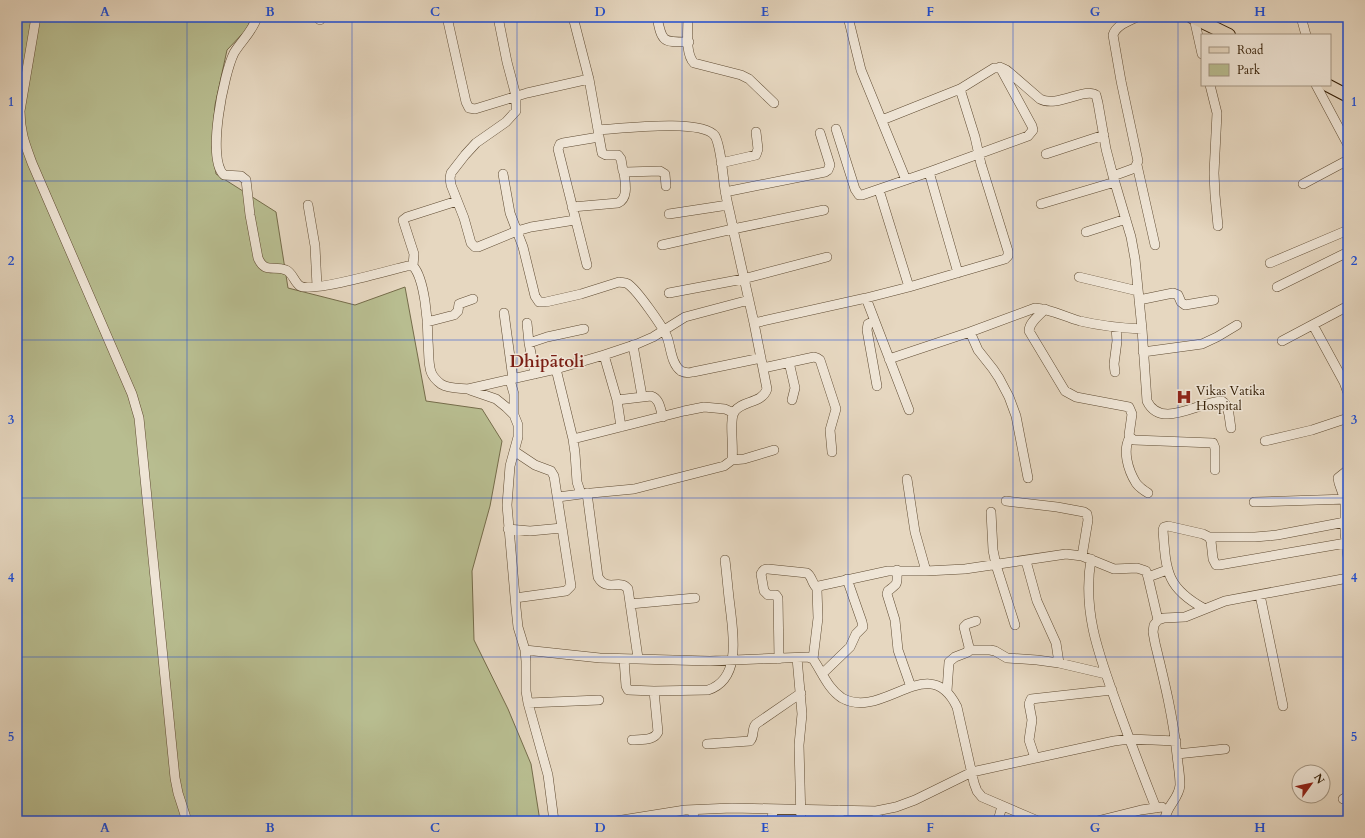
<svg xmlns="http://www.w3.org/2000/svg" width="1365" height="838" font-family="Cardo,serif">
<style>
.green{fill:#b8bd90;stroke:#756c4a}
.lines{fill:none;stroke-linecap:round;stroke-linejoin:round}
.minor-casing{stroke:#5f4b32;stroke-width:10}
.major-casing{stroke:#321c03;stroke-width:14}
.minor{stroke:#efe5d6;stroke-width:9}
.major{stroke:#e6d7c0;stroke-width:12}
.grid{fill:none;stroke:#1d4ed8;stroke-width:1;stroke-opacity:0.55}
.labels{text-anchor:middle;stroke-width:3;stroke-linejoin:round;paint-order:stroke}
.poi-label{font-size:13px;fill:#321c03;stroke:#efe5d6;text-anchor:start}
.district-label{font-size:17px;font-weight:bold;fill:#7a1f14;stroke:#efe5d6}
.neatline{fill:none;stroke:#1d4ed8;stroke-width:1.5}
.grid-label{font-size:13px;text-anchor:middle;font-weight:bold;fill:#1d4ed8}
</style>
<rect width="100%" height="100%" fill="#e6d7c0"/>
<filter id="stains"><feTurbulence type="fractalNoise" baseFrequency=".005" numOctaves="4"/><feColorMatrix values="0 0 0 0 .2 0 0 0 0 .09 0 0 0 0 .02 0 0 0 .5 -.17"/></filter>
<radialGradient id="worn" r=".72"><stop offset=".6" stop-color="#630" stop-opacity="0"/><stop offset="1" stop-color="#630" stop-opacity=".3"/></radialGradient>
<path class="green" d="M17,17H252L246,30L227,50L215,105L212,147L216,174L276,212L288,288L355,305L405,287L426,401L482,409L502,441L490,506L472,571L474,640L508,709L531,764L540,821H17Z"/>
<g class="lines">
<defs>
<path id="minor" d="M36,17L20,111C20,132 25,144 32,163L132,394L139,418L175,778L178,793L187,821
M257,17C253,31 241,41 234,53C224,73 206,159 224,175L241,176L246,180L250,215L258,258C265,274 273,265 286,270C293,273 294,282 300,286C311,293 391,270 407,266H413C425,279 428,323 428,341C429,351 428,363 431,372C433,377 437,381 441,384C449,389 459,388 468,389L556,369L604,355L637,344L653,337L685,317L749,300
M317,17L320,20
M447,17L466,102L469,108L475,109L527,93L589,79
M498,17L507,62L516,96V111L506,122L476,143L465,155L451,173L450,178L451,185L464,218L471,243L475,247H478L517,231L531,227L575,220
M573,17L589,79L598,130C619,129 702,118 715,136C721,146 723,177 725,190C727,203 731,216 733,229L824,210
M657,17C662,43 663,42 689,42
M688,17C688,30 685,54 694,63L741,75L749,79L774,103
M848,17L861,70L906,180
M1137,17C1129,21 1116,25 1113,35L1121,81L1138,161L1135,168L1113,176L1131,237L1135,259L1142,329L1147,401C1161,430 1198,402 1222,401C1230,406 1229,419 1231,428
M1301,17L1306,35
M1194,18L1202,54
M1210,85L1217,113L1214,173L1215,195L1218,226
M1316,85L1348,145
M882,120L960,89L994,68C1001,67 1005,68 1010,73L1040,99C1057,108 1085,87 1096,95L1098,103L1106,149L1113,176
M836,129L855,189L859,195H862L929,172L1028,136L1033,130L1032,126L1000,67
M598,131L602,153L606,155H618L621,159L623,171L626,172L660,171L665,174L666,186
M1046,154L1104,135
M721,163L756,155L758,149L756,132
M1137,165L1155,245
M929,172L958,273
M503,174L510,213L523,247L535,296L539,302H546L581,294L619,282C622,283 625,282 628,284C637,290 663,327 667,337C671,347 671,364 681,371C685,373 689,373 693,372L761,358
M1303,184L1348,160
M879,190L909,287
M725,192L825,172L828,170L830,165L820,133
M1041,204L1115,182
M308,205L315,246L317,286
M572,207L618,203C629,198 625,182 624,172
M669,214L728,205
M1086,232L1126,219
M662,245L733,229L754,323L866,298L909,287L1005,259L1008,256V251L981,164L975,137L960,89
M1270,263L1348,230
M587,265L558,149L560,144L563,143L599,137
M413,266L414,254L403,220L407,217L457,201
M1079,277L1138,291
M1277,287L1348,252
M669,293L743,279L827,257
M866,298L909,410
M1139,300L1173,293L1178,295L1181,302L1185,305L1214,300
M1045,309C1040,315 1029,322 1029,331L1065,391L1076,397L1129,407L1132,414L1129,435L1130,437L1134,440L1213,443L1215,448V470
M504,313L513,379
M874,321L868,324L867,330L877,386
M427,322L454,315L458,311L459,304L473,299
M527,323L529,343L535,374
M1313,325L1344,382L1348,393
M970,332L978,350L993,369L999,378L1009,397L1016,416L1028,478
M1282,341L1348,306
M529,343L547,337L584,329
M633,345L642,396
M1143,352L1202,344L1217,337L1237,325
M604,355L617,400L621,427
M889,359L970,332L1035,308C1051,309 1065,317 1080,321C1101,326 1121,328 1142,329
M789,362L795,388L792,400
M763,368L814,357L817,358L820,360L836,409L830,430L832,452
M556,369L573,439L575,453L577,482L581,494L634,489L724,466L732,460C734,448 729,421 734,412C742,400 762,404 767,389L754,323
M1115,372L1114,364L1117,341L1116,327
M510,380L514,394V415
M470,390L496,399L506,407L514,415L518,425V437L510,466L507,505L516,608L518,627L525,650L526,661V691L528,703L548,775L554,821
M617,400L651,396C660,399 660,409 663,417
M1130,437C1122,450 1128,470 1136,483C1139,487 1143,490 1148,493
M573,439L684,411L704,407L725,409L734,413
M1265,441L1312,430L1348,418
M514,451L535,465L551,471L554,476L571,586L566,591L515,598
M732,460L744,459L774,450
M1348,470L1338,478L1339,483L1345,500V533L1348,558
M907,479L915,532L926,571
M587,493L598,577C607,593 620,578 628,589L638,658
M558,497L581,494
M1006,501L1057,507L1084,512L1087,514L1088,520L1082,556
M1254,502L1348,499
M991,512L993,550L996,565L1015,625
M508,529L530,531L562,528
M1209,537H1255L1277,535L1345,522
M1091,559C1082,614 1100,657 1118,708C1130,741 1143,775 1156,808
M1026,561L1037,601L1056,643L1059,663
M897,570C897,584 899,583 888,591L887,594L895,620L898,650L911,687
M1148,577L1167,570
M1260,595L1283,706
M630,604L695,598
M1205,609C1166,588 1166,571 1163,530L1164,527L1168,526L1203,534L1209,537L1211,541L1213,559L1216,565H1219L1346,543
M525,650L600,658L710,661L808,657L813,659C822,672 828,689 842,698C883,721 929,649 957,707L974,783L977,791L982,797L1038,821
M969,650H990L995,651L1007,658L1037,660L1059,663L1106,674
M797,658L802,714L799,745L801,821
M624,659L626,686L628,690L654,691L658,732C654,741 641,739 632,740
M779,659L778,598L776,595H768L764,591L761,574C763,570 764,569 768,569L807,573C812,576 812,584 817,588
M813,659L818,618L817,590L819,586L888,571H926L965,569L1066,554L1082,556L1114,569L1137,568L1146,571L1148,577L1158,620
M822,674L850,647L856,634L863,627L862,622L847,579
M654,691L708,690C742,679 733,633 730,606C728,591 727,576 725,560
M947,691L949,662L955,657L968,652L969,647L964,627L967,624L976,621
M528,703L599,700
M707,744L750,741C755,736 751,729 756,724L801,693
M1177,754L1225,749
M1035,758L1029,740L1032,720L1029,704L1031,699L1112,690
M1343,799L1348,796
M692,810L695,821
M876,811L879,821
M616,821L685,810L732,808L876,811L896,807L915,800L972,772L1114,741L1130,739L1176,741
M772,821L773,809
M839,821V810
M998,821L1002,806
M1097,821L1141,810L1162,807
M1165,821C1165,806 1179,800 1180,785C1180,775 1178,765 1177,755C1173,716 1164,680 1155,643L1153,632L1154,625L1158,620L1164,618L1185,617L1225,601L1348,578
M1236,821H1238"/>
<path id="major" d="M1192,17L1229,35
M1327,85L1348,96"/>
</defs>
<use href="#minor" class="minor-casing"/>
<use href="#major" class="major-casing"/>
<use href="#minor" class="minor"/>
<use href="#major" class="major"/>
</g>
<path class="grid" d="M187,17V821M352,17V821M517,17V821M682,17V821M848,17V821M1013,17V821M1178,17V821M17,181H1348M17,340H1348M17,498H1348M17,657H1348"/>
<defs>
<symbol id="hospital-bare" viewBox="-9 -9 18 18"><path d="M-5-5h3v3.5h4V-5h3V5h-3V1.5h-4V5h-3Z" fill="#8f2418" stroke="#efe5d6" stroke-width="2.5" paint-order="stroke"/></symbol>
</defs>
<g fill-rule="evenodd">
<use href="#hospital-bare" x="1173" y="386" width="22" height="22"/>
</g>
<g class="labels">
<g class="poi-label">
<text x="1196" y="395">Vikas Vatika<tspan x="1196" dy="15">Hospital</tspan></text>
</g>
<g class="district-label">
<text x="547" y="367">Dhipātoli</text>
</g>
</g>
<rect width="1365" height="838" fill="none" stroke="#e6d7c0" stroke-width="44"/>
<rect x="1201" y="34" width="130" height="52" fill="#efe5d6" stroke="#a39582"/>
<rect x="1209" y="47" width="20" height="6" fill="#e6d7c0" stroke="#a39582"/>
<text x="1237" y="54" font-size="12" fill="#321c03">Road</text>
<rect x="1209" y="64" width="20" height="12" fill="#b8bd90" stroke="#a39582"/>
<text x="1237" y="74" font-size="12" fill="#321c03">Park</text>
<g transform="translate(1311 784) rotate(57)"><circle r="19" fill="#efe5d6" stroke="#a39582"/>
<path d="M0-3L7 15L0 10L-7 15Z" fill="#8f2418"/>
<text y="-6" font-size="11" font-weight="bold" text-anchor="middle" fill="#321c03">N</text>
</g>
<rect x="22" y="22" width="1321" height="794" class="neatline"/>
<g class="grid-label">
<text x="105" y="16">A</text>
<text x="270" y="16">B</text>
<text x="435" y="16">C</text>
<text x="600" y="16">D</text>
<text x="765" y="16">E</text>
<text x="930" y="16">F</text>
<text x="1095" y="16">G</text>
<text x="1260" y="16">H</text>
<text x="11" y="106">1</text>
<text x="1354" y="106">1</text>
<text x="11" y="265">2</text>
<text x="1354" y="265">2</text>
<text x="11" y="424">3</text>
<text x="1354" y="424">3</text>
<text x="11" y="582">4</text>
<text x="1354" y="582">4</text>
<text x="11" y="741">5</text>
<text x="1354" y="741">5</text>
<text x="105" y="832">A</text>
<text x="270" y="832">B</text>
<text x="435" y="832">C</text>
<text x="600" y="832">D</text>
<text x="765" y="832">E</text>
<text x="930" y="832">F</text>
<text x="1095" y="832">G</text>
<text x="1260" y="832">H</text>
</g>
<rect width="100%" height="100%" filter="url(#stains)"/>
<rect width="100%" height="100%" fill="url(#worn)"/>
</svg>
